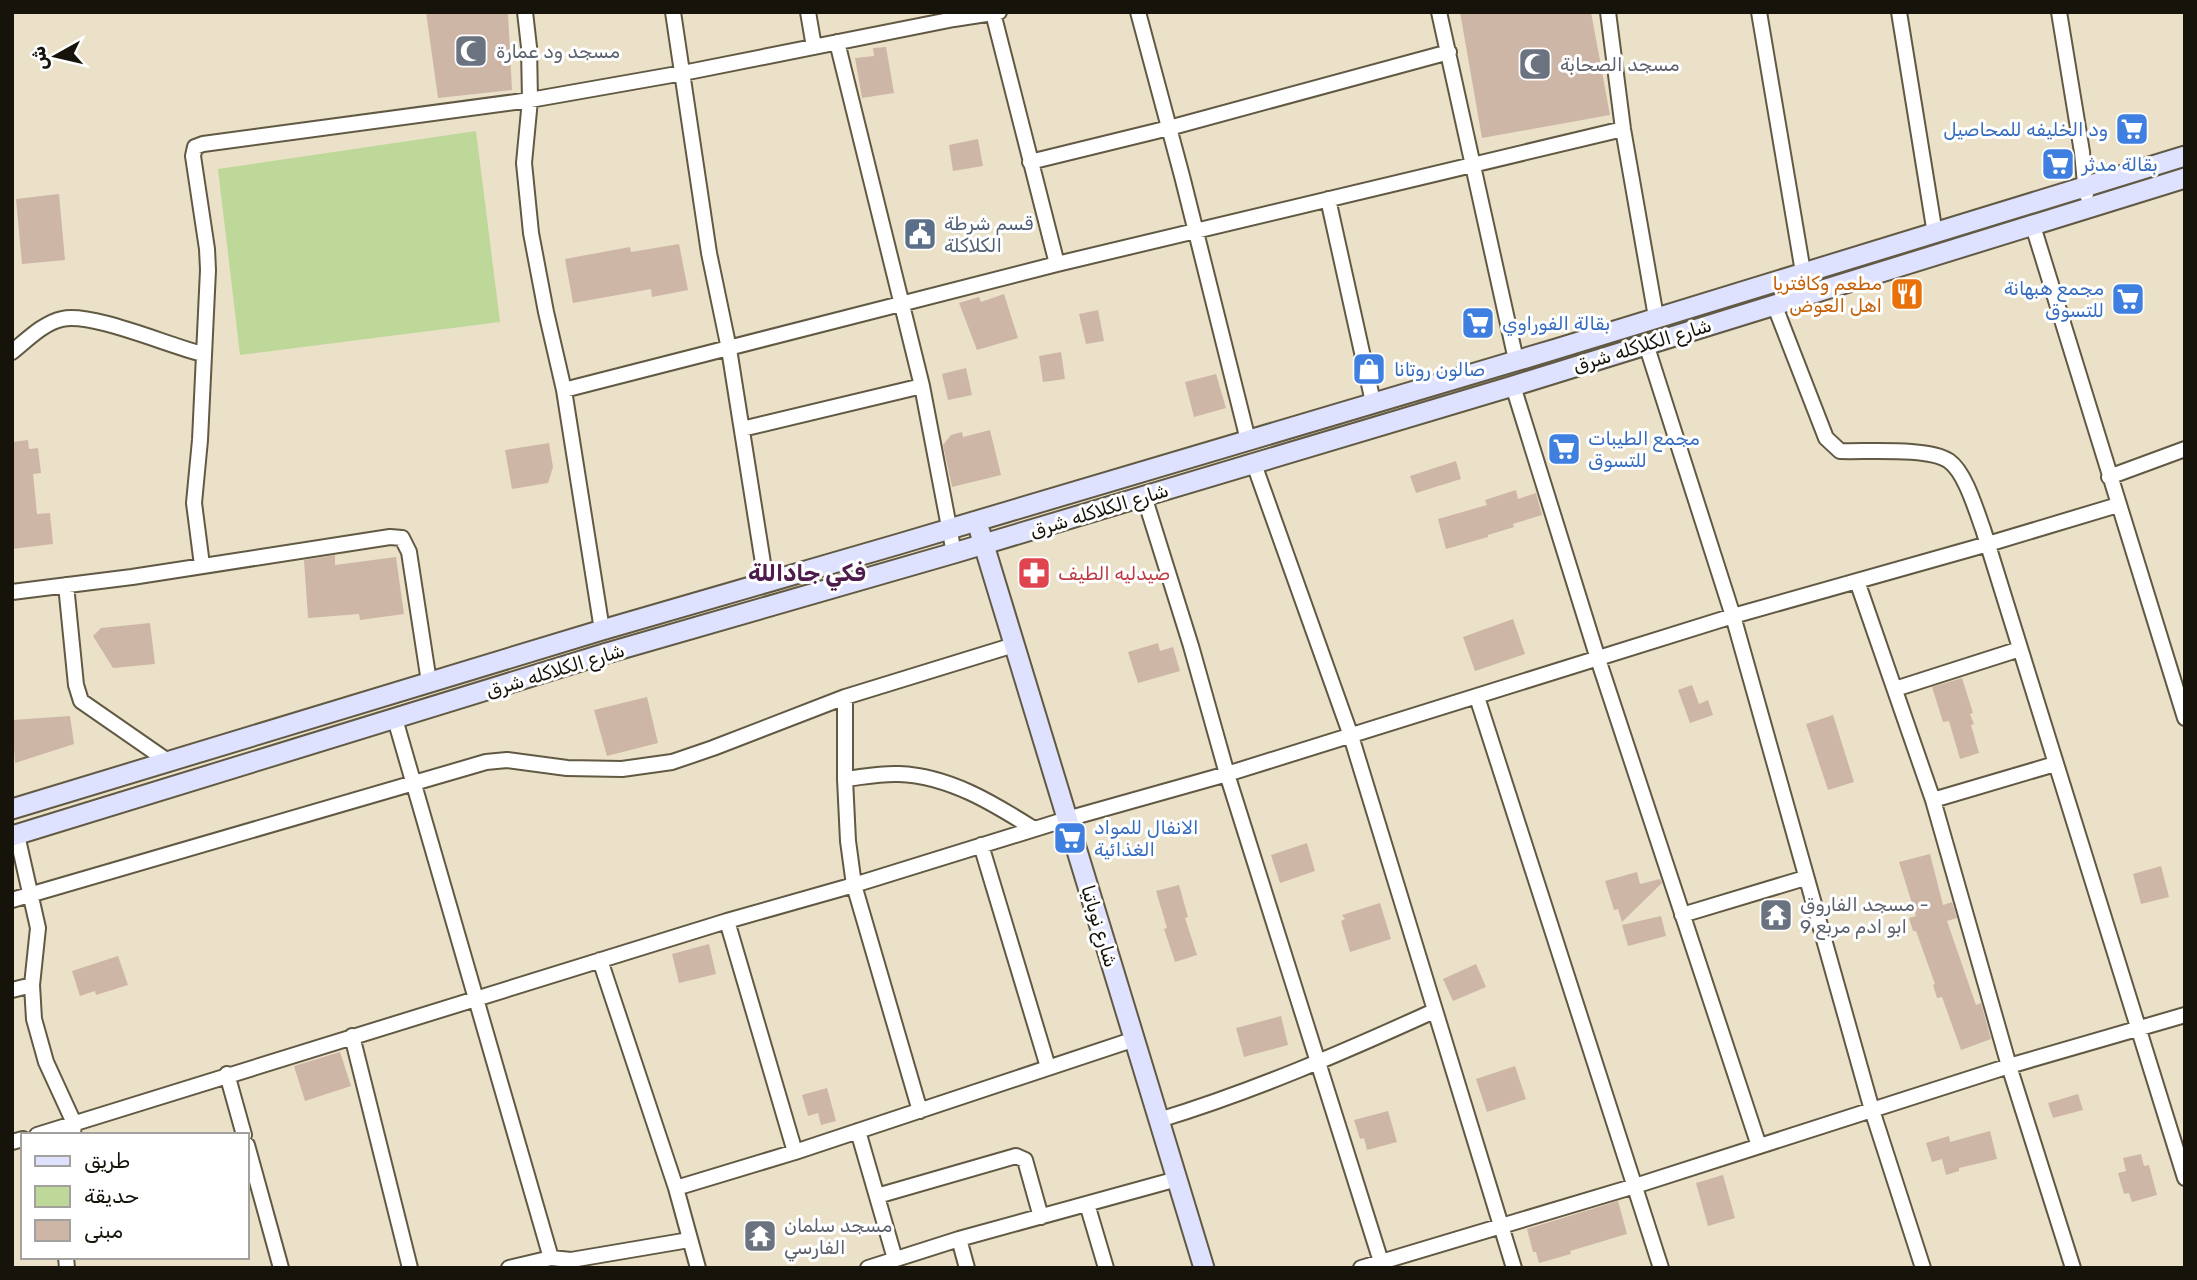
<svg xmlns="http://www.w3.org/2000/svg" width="2197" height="1280" font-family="Rubik,Vazirmatn,sans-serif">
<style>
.green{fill:#bdd899}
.building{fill:#ceb6a7}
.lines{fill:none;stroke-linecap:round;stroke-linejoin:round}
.street-casing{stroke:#615943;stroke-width:18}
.secondary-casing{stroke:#615943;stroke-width:23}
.street{stroke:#fff;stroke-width:14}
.secondary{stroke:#dee2fe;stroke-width:19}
.labels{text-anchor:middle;stroke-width:6;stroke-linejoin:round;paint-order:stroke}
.worship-label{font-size:19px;fill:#5b616d;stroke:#fff;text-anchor:start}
.shop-label{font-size:19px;fill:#366cbe;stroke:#fff;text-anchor:start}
.service-label{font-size:19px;fill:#4e5e75;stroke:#fff;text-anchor:start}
.food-label{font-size:19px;fill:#c56008;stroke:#fff;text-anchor:end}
.street-label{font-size:19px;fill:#16130a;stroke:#fff}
.health-label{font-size:19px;fill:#be3a42;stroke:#fff;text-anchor:start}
.quarter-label{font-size:23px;font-weight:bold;fill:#4d1c4c;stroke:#fff}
</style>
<rect width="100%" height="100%" fill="#eae1c8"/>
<path class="green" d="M476,131L500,322L240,355L218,169Z"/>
<path class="building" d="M426,12H508L512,90L438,98Z
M1460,12H1591L1610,115L1482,138Z
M886,47L894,93L862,98L855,58L874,56L873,48Z
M978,139L983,166L953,171L949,145Z
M59,194L65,260L22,264L16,199Z
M679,244L688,290L652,297L651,289L573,303L565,259L630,247L631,252Z
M1004,294L1018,338L977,350L959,303L979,297L981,302Z
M1098,310L1104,341L1086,344L1079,314Z
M1061,352L1065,379L1043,382L1039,356Z
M966,368L972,395L948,400L942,374Z
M1216,374L1226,408L1194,417L1185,382Z
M990,430L1001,475L952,487L943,445L951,435L962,432L963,437Z
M28,440L29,449L38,448L41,473L33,474L37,514L50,513L53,544L12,549V442Z
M549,443L553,467L548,483L512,489L505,450Z
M1456,461L1461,479L1416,493L1410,476Z
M1516,490L1518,499L1536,493L1542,515L1513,524L1514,527L1488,535V537L1446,549L1438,519L1487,505L1485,500Z
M335,555V565L396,557L404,614L360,620L359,614L308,618L304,560Z
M1513,619L1525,654L1475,671L1463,637Z
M150,623L155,664L113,668L93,636L101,628Z
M1158,643L1160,651L1173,647L1180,671L1138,683L1128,652Z
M1962,678L1973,713L1970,714L1974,724L1971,725L1979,753L1960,759L1949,721L1943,722L1932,687Z
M1692,685L1699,704L1708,700L1713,715L1690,723L1678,690Z
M647,697L658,743L607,756L594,710Z
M1833,715L1854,782L1828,790L1806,724Z
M70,716L74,744L15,763L12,720Z
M1307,843L1315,871L1280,883L1271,855Z
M1930,854L1943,905L1952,902L1957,918L1947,921L1976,1005L1981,1003L1991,1039L1961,1050L1942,997L1937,998L1933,985L1935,984L1916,931H1913L1909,918L1916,916L1899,862Z
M2161,866L2169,897L2141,904L2133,874Z
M1637,872L1640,884L1660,879L1662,883L1622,922L1618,909L1614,910L1605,881Z
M1179,885L1188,917L1185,918L1197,955L1175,962L1164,929L1167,928L1156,891Z
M1380,903L1391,939L1350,952L1341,921L1345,919L1342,915Z
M1661,916L1666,936L1628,946L1622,925Z
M709,944L716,974L679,983L672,954Z
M118,956L128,985L96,995L95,991L80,996L72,971Z
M1476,964L1486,987L1453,1001L1443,979Z
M1281,1016L1288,1045L1244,1057L1236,1028Z
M340,1052L351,1086L305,1101L294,1066Z
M1515,1066L1526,1099L1487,1112L1476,1079Z
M827,1088L836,1121L821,1125L818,1113L808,1116L802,1095Z
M2078,1094L2083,1110L2053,1118L2048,1103Z
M1388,1111L1397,1142L1367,1150L1364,1138L1360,1139L1354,1120Z
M1990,1131L1997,1159L1959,1168V1171L1946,1175L1942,1159L1932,1162L1926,1143L1949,1136L1950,1142Z
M2141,1154L2144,1166L2149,1165L2157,1195L2132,1202L2129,1193L2124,1194L2118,1173L2126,1171L2123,1158Z
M1723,1175L1735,1218L1708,1226L1696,1183Z
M1618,1201L1627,1234L1570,1251L1571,1254L1539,1263L1536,1252H1533L1527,1229Z"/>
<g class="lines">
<defs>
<path id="street" d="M525,12L529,47L530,100L524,163L531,233L546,312L564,390L602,630
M673,12L709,253L729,349L766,582
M808,12L814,47
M1138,12L1182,176L1248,440
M1439,12L1516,360
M1608,12L1623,129L1656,317
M1759,12L1803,272
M1899,12L1935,234
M2059,12L2082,152L2086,194
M993,13L1057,264
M837,42L922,386L954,553
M1030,162L1169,128L1449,52
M1328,199L1373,402
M2033,226L2185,718
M1774,304L1826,438L1840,451C1866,452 1929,447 1949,461C1965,472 1976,510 1983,529L2185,1178
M1646,344L1733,616L1872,1110L1923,1268
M12,352C26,341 43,323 62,319C92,312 169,346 203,354
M1513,386L1598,659L1759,1146
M564,390L1057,264L1623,129
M742,429L922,386
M1254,464L1351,736L1514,1268
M2109,477L2185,449
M1144,496L1191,646L1227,774L1383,1268
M202,565L194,503L200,440L208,270L207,249L193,156L195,147L203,144L530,100L683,73L954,19L999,12
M1857,581L1933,800L2009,1066L2073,1268
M66,585L76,685L81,701L169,762
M12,592L132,577L390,537L402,538L409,552L429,682
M1895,689L2020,649
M845,697V779L848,841L854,885L920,1111
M1477,697L1661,1268
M395,719L551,1258
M845,779C863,777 881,773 899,774C949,776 993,803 1034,829
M1933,800L2055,764
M17,835L38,928L32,985L34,1019L46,1062L74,1123L73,1135
M981,845L1048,1067
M12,900L486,762L507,760L567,768L622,769L672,762L713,748L845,697L1014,645
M1682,915L1805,878
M727,921L795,1152
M600,960L676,1188L698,1268
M12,990L32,985
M352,1036L410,1268
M227,1074L244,1135
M1159,1120C1254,1091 1344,1052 1434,1011
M858,1131L895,1259
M37,1135L727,921L854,885L1067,819L1227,774L1733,616L1988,544L2118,505
M12,1142L23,1139
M247,1145L281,1268
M676,1188L795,1152L1135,1039
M877,1196L1016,1156L1025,1160L1041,1217
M1087,1204L1106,1268
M959,1239L967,1268
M66,1257L67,1268
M509,1268L551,1258L571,1260L689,1240
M868,1268L959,1239L1177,1179
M1361,1268L1635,1186L2009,1066L2185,1015"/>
<path id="secondary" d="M980,532L1204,1268
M12,809L602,630L899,544L1556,349L2185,156
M12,836L607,653L954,553L1513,386L2185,178"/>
</defs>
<use href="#street" class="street-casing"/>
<use href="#secondary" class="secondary-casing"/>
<use href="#street" class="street"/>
<use href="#secondary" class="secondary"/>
</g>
<defs>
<symbol id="mosque-square" viewBox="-11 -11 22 22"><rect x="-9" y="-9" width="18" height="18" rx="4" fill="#6b7280" stroke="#fff"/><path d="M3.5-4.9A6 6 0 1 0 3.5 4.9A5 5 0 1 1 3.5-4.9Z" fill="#fff"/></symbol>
<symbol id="supermarket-square" viewBox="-11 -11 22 22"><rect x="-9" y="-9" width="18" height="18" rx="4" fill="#3f7fe0" stroke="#fff"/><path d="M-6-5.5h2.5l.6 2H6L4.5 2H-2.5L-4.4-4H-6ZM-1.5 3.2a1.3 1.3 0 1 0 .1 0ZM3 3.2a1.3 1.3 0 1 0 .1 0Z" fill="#fff"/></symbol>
<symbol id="civic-square" viewBox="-11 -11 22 22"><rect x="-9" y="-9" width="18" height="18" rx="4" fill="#5c6f8a" stroke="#fff"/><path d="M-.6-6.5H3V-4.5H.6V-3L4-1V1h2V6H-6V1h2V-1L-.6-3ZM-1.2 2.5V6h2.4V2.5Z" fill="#fff"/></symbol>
<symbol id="restaurant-square" viewBox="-11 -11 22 22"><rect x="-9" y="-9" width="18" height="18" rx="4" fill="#e8710a" stroke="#fff"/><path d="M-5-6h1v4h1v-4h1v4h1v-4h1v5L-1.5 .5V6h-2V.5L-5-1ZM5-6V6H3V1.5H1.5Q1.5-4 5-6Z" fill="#fff"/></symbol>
<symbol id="shop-square" viewBox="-11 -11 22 22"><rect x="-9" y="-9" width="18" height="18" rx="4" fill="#3f7fe0" stroke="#fff"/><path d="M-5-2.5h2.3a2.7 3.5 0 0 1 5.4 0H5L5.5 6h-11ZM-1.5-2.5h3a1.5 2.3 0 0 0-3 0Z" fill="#fff"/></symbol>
<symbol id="pharmacy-square" viewBox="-11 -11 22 22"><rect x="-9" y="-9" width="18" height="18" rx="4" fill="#e0444e" stroke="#fff"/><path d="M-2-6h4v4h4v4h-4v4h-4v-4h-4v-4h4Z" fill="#fff"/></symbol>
<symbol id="temple-square" viewBox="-11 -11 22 22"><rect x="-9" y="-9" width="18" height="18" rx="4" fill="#6b7280" stroke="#fff"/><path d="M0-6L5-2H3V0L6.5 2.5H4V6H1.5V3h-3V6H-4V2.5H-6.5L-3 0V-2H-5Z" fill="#fff"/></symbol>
</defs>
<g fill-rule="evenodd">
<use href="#mosque-square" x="452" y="32" width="38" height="38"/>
<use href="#mosque-square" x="1516" y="45" width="38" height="38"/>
<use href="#supermarket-square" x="2113" y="110" width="38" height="38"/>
<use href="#supermarket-square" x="2039" y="145" width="38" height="38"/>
<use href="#civic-square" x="901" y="215" width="38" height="38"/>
<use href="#restaurant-square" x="1888" y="275" width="38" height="38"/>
<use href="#supermarket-square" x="2109" y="280" width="38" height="38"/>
<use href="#supermarket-square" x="1459" y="304" width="38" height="38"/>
<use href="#shop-square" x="1350" y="350" width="38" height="38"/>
<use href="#supermarket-square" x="1545" y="430" width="38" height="38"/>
<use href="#pharmacy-square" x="1015" y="554" width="38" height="38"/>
<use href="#supermarket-square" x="1051" y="819" width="38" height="38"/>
<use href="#temple-square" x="1757" y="896" width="38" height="38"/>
<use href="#temple-square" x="741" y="1217" width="38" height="38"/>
</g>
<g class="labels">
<g class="worship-label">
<text x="496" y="58">مسجد ود عمارة</text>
<text x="1560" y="71">مسجد الصحابة</text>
<text x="1800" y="911">مسجد الفاروق -<tspan x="1800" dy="22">ابو ادم مربع 9</tspan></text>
<text x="784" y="1232">مسجد سلمان<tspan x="784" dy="22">الفارسي</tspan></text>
</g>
<g class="shop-label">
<text x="2108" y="136" text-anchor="end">ود الخليفه للمحاصيل</text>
<text x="2082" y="171">بقالة مدثر</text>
<text x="2104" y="295" text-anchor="end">مجمع هبهانة<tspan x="2104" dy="22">للتسوق</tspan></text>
<text x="1502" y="330">بقالة الفوراوي</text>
<text x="1394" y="376">صالون روتانا</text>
<text x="1588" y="445">مجمع الطيبات<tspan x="1588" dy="22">للتسوق</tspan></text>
<text x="1094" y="834">الانفال للمواد<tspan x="1094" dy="22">الغذائية</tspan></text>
</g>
<g class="service-label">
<text x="944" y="230">قسم شرطة<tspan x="944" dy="22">الكلاكلة</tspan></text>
</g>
<g class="food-label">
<text x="1882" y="290">مطعم وكافتريا<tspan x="1882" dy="22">اهل العوض</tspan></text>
</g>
<g class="street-label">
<text transform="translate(1642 345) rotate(-17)" y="7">شارع الكلاكله شرق</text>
<text transform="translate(1099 510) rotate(-17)" y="7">شارع الكلاكله شرق</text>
<text transform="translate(555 670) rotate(-17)" y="7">شارع الكلاكله شرق</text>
<text transform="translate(1100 926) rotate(73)" y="7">شارع نوباتيا</text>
</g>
<g class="health-label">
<text x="1058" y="580">صيدليه الطيف</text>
</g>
<g class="quarter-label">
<text x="807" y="581">فكي جاداللة</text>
</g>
</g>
<rect width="2197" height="1280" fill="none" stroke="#16130a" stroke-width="28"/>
<rect x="21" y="1133" width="228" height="126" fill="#ffffff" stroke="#a2a19d" stroke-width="2"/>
<rect x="35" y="1156" width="35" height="10" fill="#dee2fe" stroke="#a2a19d" stroke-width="2"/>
<text x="84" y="1168" font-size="21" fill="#16130a">طريق</text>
<rect x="35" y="1186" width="35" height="21" fill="#bdd899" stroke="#a2a19d" stroke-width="2"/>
<text x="84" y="1203" font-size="21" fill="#16130a">حديقة</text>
<rect x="35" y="1220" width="35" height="21" fill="#ceb6a7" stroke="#a2a19d" stroke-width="2"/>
<text x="84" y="1238" font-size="21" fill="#16130a">مبنى</text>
<g transform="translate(56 56) rotate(262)" stroke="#ffffff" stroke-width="5" paint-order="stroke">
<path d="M0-5L12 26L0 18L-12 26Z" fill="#16130a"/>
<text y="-10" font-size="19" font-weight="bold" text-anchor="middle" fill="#16130a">ش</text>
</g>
</svg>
